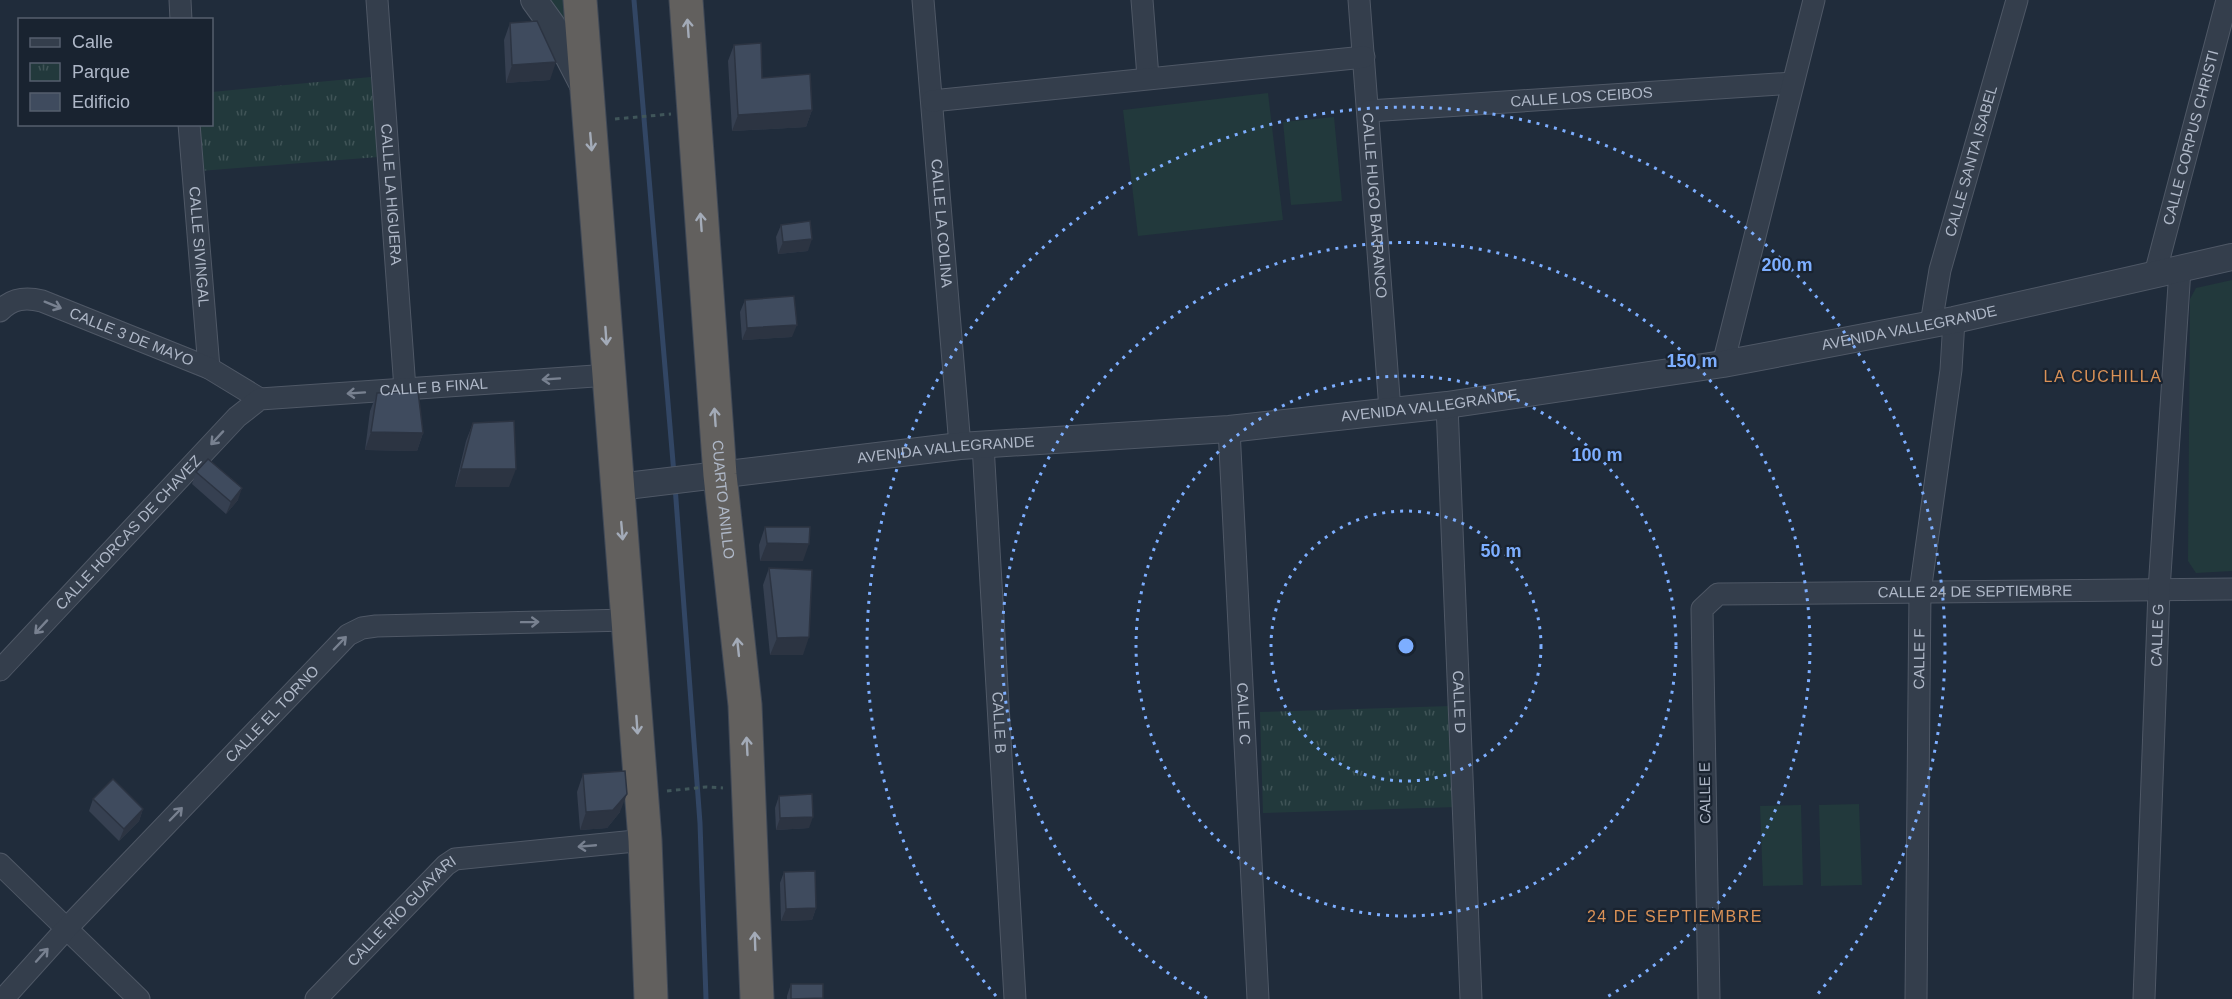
<svg xmlns="http://www.w3.org/2000/svg" width="2232" height="999" font-family="Arial,sans-serif">
<style>
.grass{fill:#22393c}
.park{fill:url(#park-tufts)}
.lines{fill:none;stroke-linecap:round;stroke-linejoin:round}
.stream{stroke:#324664;stroke-width:5}
.minor-casing{stroke:#4f5866;stroke-width:23}
.tertiary-casing{stroke:#4f5866;stroke-width:28}
.trunk-casing{stroke:#3f4856;stroke-width:35}
.path{stroke:#40565a;stroke-width:3;stroke-dasharray:4.5 4.5;stroke-linecap:butt}
.minor{stroke:#343e4c;stroke-width:21}
.tertiary{stroke:#343e4c;stroke-width:26}
.trunk{stroke:#62605e;stroke-width:33}
.wall{fill:#364051}
.shaded-wall{fill:#2c3442}
.building{fill:#3f4b5e;stroke:#2c3442;stroke-width:1.5}
.oneway{stroke:#a3abb8}
.oneway2{stroke:#788190}
.ring{fill:none;stroke:#7daeff;stroke-width:3;stroke-dasharray:3 6}
.labels{text-anchor:middle;stroke-width:4.5;stroke-linejoin:round;paint-order:stroke}
.street-label{font-size:15px;fill:#afb8c8;stroke:#192330}
.neighbourhood-label{font-size:16px;letter-spacing:1.5px;fill:#db9257;stroke:#192330}
.centre{fill:#7daeff;stroke:#192330;stroke-width:3}
.ring-label{font-size:18px;text-anchor:middle;font-weight:bold;fill:#7daeff;stroke:#192330;stroke-width:4.5;stroke-linejoin:round;paint-order:stroke}
</style>
<defs>
<pattern id="park-tufts" width="24" height="20" patternUnits="userSpaceOnUse" patternTransform="scale(1.5)"><rect width="24" height="20" fill="#22393c"/><path d="M3 7l-1-3M5 7V3M7 7l1-3M15 17l-1-3M17 17v-4M19 17l1-3" fill="none" stroke="#405457"/></pattern>
</defs>
<rect width="100%" height="100%" fill="#202c3b"/>
<path class="grass" d="M1268,93L1283,220L1138,236L1123,110Z
M1334,117L1342,201L1291,205L1283,122Z
M2232,280V571L2196,573L2188,561L2190,299L2196,288Z
M1859,804L1862,885L1821,886L1819,805Z
M1801,805L1803,885L1763,886L1760,806Z"/>
<path class="park" d="M551,0H564L565,24Z
M371,77L378,157L200,171L197,125L212,124V92Z
M1452,706L1456,807L1263,813L1260,712Z"/>
<g class="lines">
<path class="stream" d="M634,0L674,474
M675,486L700,823L706,999"/>
<defs>
<g id="minor">
<path d="M180,0L181,20"/>
<path id="s1" d="M377,0L405,389"/>
<path id="s2" d="M923,0L960,446"/>
<path d="M1142,0L1148,77"/>
<path id="s3" d="M1359,0L1390,410"/>
<path d="M932,101L1364,57"/>
<path id="s4" d="M1369,111L1793,83"/>
<path id="s5" d="M189,124L209,368"/>
<path id="s6" d="M2155,274L2227,0"/>
<path id="s7" d="M0,311C12,298 26,297 42,301L209,368L260,399"/>
<path id="s8" d="M1931,324L1940,270L2017,0"/>
<path d="M1723,364L1814,0"/>
<path id="s9" d="M1447,405L1471,999"/>
<path id="s10" d="M1229,429L1258,999"/>
<path id="s11" d="M983,445L1015,999"/>
<path id="s12" d="M0,670L237,417L260,399L609,375"/>
<path d="M0,864L139,999"/>
<path id="s13" d="M3,999L67,928L348,635L362,628L376,626L629,620"/>
<path id="s14" d="M316,999L446,865L455,859L645,840"/>
<path id="s15" d="M1709,999L1702,609L1718,594L2232,589"/>
<path id="s16" d="M1916,999L1920,592L1951,370L1954,320"/>
<path id="s17" d="M2144,999L2159,590L2180,269"/>
</g>
<g id="tertiary">
<path d="M534,0L552,25L583,85"/>
<path id="s18" d="M618,487L960,446L1229,429L1447,405L1723,364L1954,320L2232,257"/>
</g>
<g id="trunk">
<path d="M580,0L645,840L651,999"/>
<path id="s19" d="M686,0L720,475L745,705L757,999"/>
</g>
</defs>
<use href="#minor" class="minor-casing"/>
<use href="#tertiary" class="tertiary-casing"/>
<use href="#trunk" class="trunk-casing"/>
<path class="path" d="M615,119L671,114
M667,791L706,787L723,788"/>
<use href="#minor" class="minor"/>
<use href="#tertiary" class="tertiary"/>
<use href="#trunk" class="trunk"/>
</g>
<path class="wall" d="M510,23L550,80L506,83L504,40Z
M734,45L762,78L812,110L806,127L732,131L728,61Z
M781,225L808,251L778,254L776,237Z
M745,300L792,337L742,340L740,312Z
M377,393L423,433L417,451L365,450L370,411Z
M473,423L509,487H455L466,441Z
M196,472L238,500L226,514L192,484Z
M765,527L803,561H760L759,545Z
M769,568L803,655H770L763,585Z
M583,774L620,812L607,828L580,830L577,792Z
M779,796L809,828L776,830L775,808Z
M93,799L143,809L139,821L119,841L89,811Z
M784,872L816,908L812,920L781,921L780,883Z
M791,984L823,999H787V996Z"/>
<path class="shaded-wall" d="M556,62L550,80L506,83L512,65Z
M812,110L806,127L732,131L738,115Z
M812,239L808,251L778,254L783,242Z
M797,325L792,337L742,340L747,328Z
M371,432L423,433L417,451L365,450Z
M461,469H516L509,487H455Z
M242,488L238,500L226,514L231,502Z
M767,543L809,544L803,561H760Z
M809,637L803,655H770L777,638Z
M627,794L620,812L607,828L580,830L586,812Z
M143,809L139,821L119,841L124,829Z
M813,817L809,828L776,830L780,818Z
M816,908L812,920L781,921L786,909Z"/>
<path class="building" d="M537,21L556,62L512,65L510,23Z
M761,43L762,78L810,74L812,110L738,115L734,45Z
M810,221L812,239L783,242L781,225Z
M794,296L797,325L747,328L745,300Z
M418,391L423,433L371,432L377,393Z
M514,421L516,469H461L473,423Z
M208,459L242,488L231,502L196,472Z
M765,527H810L809,544L767,543Z
M769,568L812,570L809,637L777,638Z
M625,771L627,794L613,810L586,812L583,774Z
M113,779L143,809L124,829L93,799Z
M812,794L813,817L780,818L779,796Z
M815,871L816,908L786,909L784,872Z
M791,984H823V998L791,999Z"/>
<defs><path id="oneway-shaft" d="M-6 0H5M1.5-3L5.5 0L1.5 3" fill="none" stroke-width="1.6" stroke-linecap="round" stroke-linejoin="round" transform="scale(1.5)"/></defs>
<g class="oneway">
<use href="#oneway-shaft" transform="translate(688 28) rotate(-94)"/>
<use href="#oneway-shaft" transform="translate(591 142) rotate(85)"/>
<use href="#oneway-shaft" transform="translate(701 222) rotate(-94)"/>
<use href="#oneway-shaft" transform="translate(606 336) rotate(86)"/>
<use href="#oneway-shaft" transform="translate(715 417) rotate(-94)"/>
<use href="#oneway-shaft" transform="translate(622 531) rotate(85)"/>
<use href="#oneway-shaft" transform="translate(738 647) rotate(-96)"/>
<use href="#oneway-shaft" transform="translate(637 725) rotate(86)"/>
<use href="#oneway-shaft" transform="translate(747 746) rotate(-93)"/>
<use href="#oneway-shaft" transform="translate(755 941) rotate(-92)"/>
</g>
<g class="oneway2">
<use href="#oneway-shaft" transform="translate(53 305) rotate(22)"/>
<use href="#oneway-shaft" transform="translate(551 379) rotate(176)"/>
<use href="#oneway-shaft" transform="translate(356 393) rotate(176)"/>
<use href="#oneway-shaft" transform="translate(217 438) rotate(133)"/>
<use href="#oneway-shaft" transform="translate(530 622) rotate(-1)"/>
<use href="#oneway-shaft" transform="translate(41 627) rotate(133)"/>
<use href="#oneway-shaft" transform="translate(340 643) rotate(-46)"/>
<use href="#oneway-shaft" transform="translate(176 814) rotate(-46)"/>
<use href="#oneway-shaft" transform="translate(587 846) rotate(175)"/>
<use href="#oneway-shaft" transform="translate(42 955) rotate(-48)"/>
</g>
<g class="ring">
<circle cx="1406" cy="646" r="135"/>
<circle cx="1406" cy="646" r="270"/>
<path d="M1207 998A404 404 0 1 1 1605 998"/>
<path d="M996 996A539 539 0 1 1 1816 996"/>
</g>
<g class="labels">
<g class="street-label">
<text dy="5" stroke="none"><textPath href="#s4" startOffset="213">CALLE LOS CEIBOS</textPath></text>
<text dy="5" stroke="none"><textPath href="#s6" startOffset="141">CALLE CORPUS CHRISTI</textPath></text>
<text dy="5" stroke="none"><textPath href="#s8" startOffset="168">CALLE SANTA ISABEL</textPath></text>
<text dy="5" stroke="none"><textPath href="#s1" startOffset="195">CALLE LA HIGUERA</textPath></text>
<text dy="5" stroke="none"><textPath href="#s3" startOffset="206">CALLE HUGO BARRANCO</textPath></text>
<text dy="5" stroke="none"><textPath href="#s2" startOffset="224">CALLE LA COLINA</textPath></text>
<text dy="5" stroke="none"><textPath href="#s5" startOffset="123">CALLE SIVINGAL</textPath></text>
<text dy="5" stroke="none"><textPath href="#s18" startOffset="1302">AVENIDA VALLEGRANDE</textPath></text>
<text dy="5" stroke="none"><textPath href="#s7" startOffset="142">CALLE 3 DE MAYO</textPath></text>
<text dy="5" stroke="none"><textPath href="#s12" startOffset="550">CALLE B FINAL</textPath></text>
<text dy="5" stroke="none"><textPath href="#s18" startOffset="816">AVENIDA VALLEGRANDE</textPath></text>
<text dy="5" stroke="none"><textPath href="#s18" startOffset="330">AVENIDA VALLEGRANDE</textPath></text>
<text dy="5" stroke="none"><textPath href="#s19" startOffset="501">CUARTO ANILLO</textPath></text>
<text dy="5" stroke="none"><textPath href="#s12" startOffset="188">CALLE HORCAS DE CHAVEZ</textPath></text>
<text dy="5" stroke="none"><textPath href="#s15" startOffset="669">CALLE 24 DE SEPTIEMBRE</textPath></text>
<text dy="5" stroke="none"><textPath href="#s17" startOffset="364">CALLE G</textPath></text>
<text dy="5" stroke="none"><textPath href="#s16" startOffset="340">CALLE F</textPath></text>
<text dy="5" stroke="none"><textPath href="#s9" startOffset="297">CALLE D</textPath></text>
<text dy="5" stroke="none"><textPath href="#s13" startOffset="392">CALLE EL TORNO</textPath></text>
<text dy="5" stroke="none"><textPath href="#s10" startOffset="285">CALLE C</textPath></text>
<text dy="5" stroke="none"><textPath href="#s11" startOffset="278">CALLE B</textPath></text>
<text transform="translate(1705 793) rotate(-91)" y="5">CALLE E</text>
<text dy="5" stroke="none"><textPath href="#s14" startOffset="123">CALLE RÍO GUAYARI</textPath></text>
</g>
<g class="neighbourhood-label">
<text x="2103" y="382">LA CUCHILLA</text>
<text x="1675" y="922">24 DE SEPTIEMBRE</text>
</g>
</g>
<circle cx="1406" cy="646" r="9" class="centre"/>
<g class="ring-label">
<text x="1787" y="271">200 m</text>
<text x="1692" y="367">150 m</text>
<text x="1597" y="461">100 m</text>
<text x="1501" y="557">50 m</text>
</g>
<rect x="18" y="18" width="195" height="108" fill="#192330" stroke="#555f6d" stroke-width="1.5"/>
<rect x="30" y="38" width="30" height="9" fill="#343e4c" stroke="#555f6d" stroke-width="1.5"/>
<text x="72" y="48" font-size="18" fill="#afb8c8">Calle</text>
<rect x="30" y="63" width="30" height="18" fill="url(#park-tufts)" stroke="#555f6d" stroke-width="1.5"/>
<text x="72" y="78" font-size="18" fill="#afb8c8">Parque</text>
<rect x="30" y="93" width="30" height="18" fill="#3f4b5e" stroke="#555f6d" stroke-width="1.5"/>
<text x="72" y="108" font-size="18" fill="#afb8c8">Edificio</text>
</svg>
